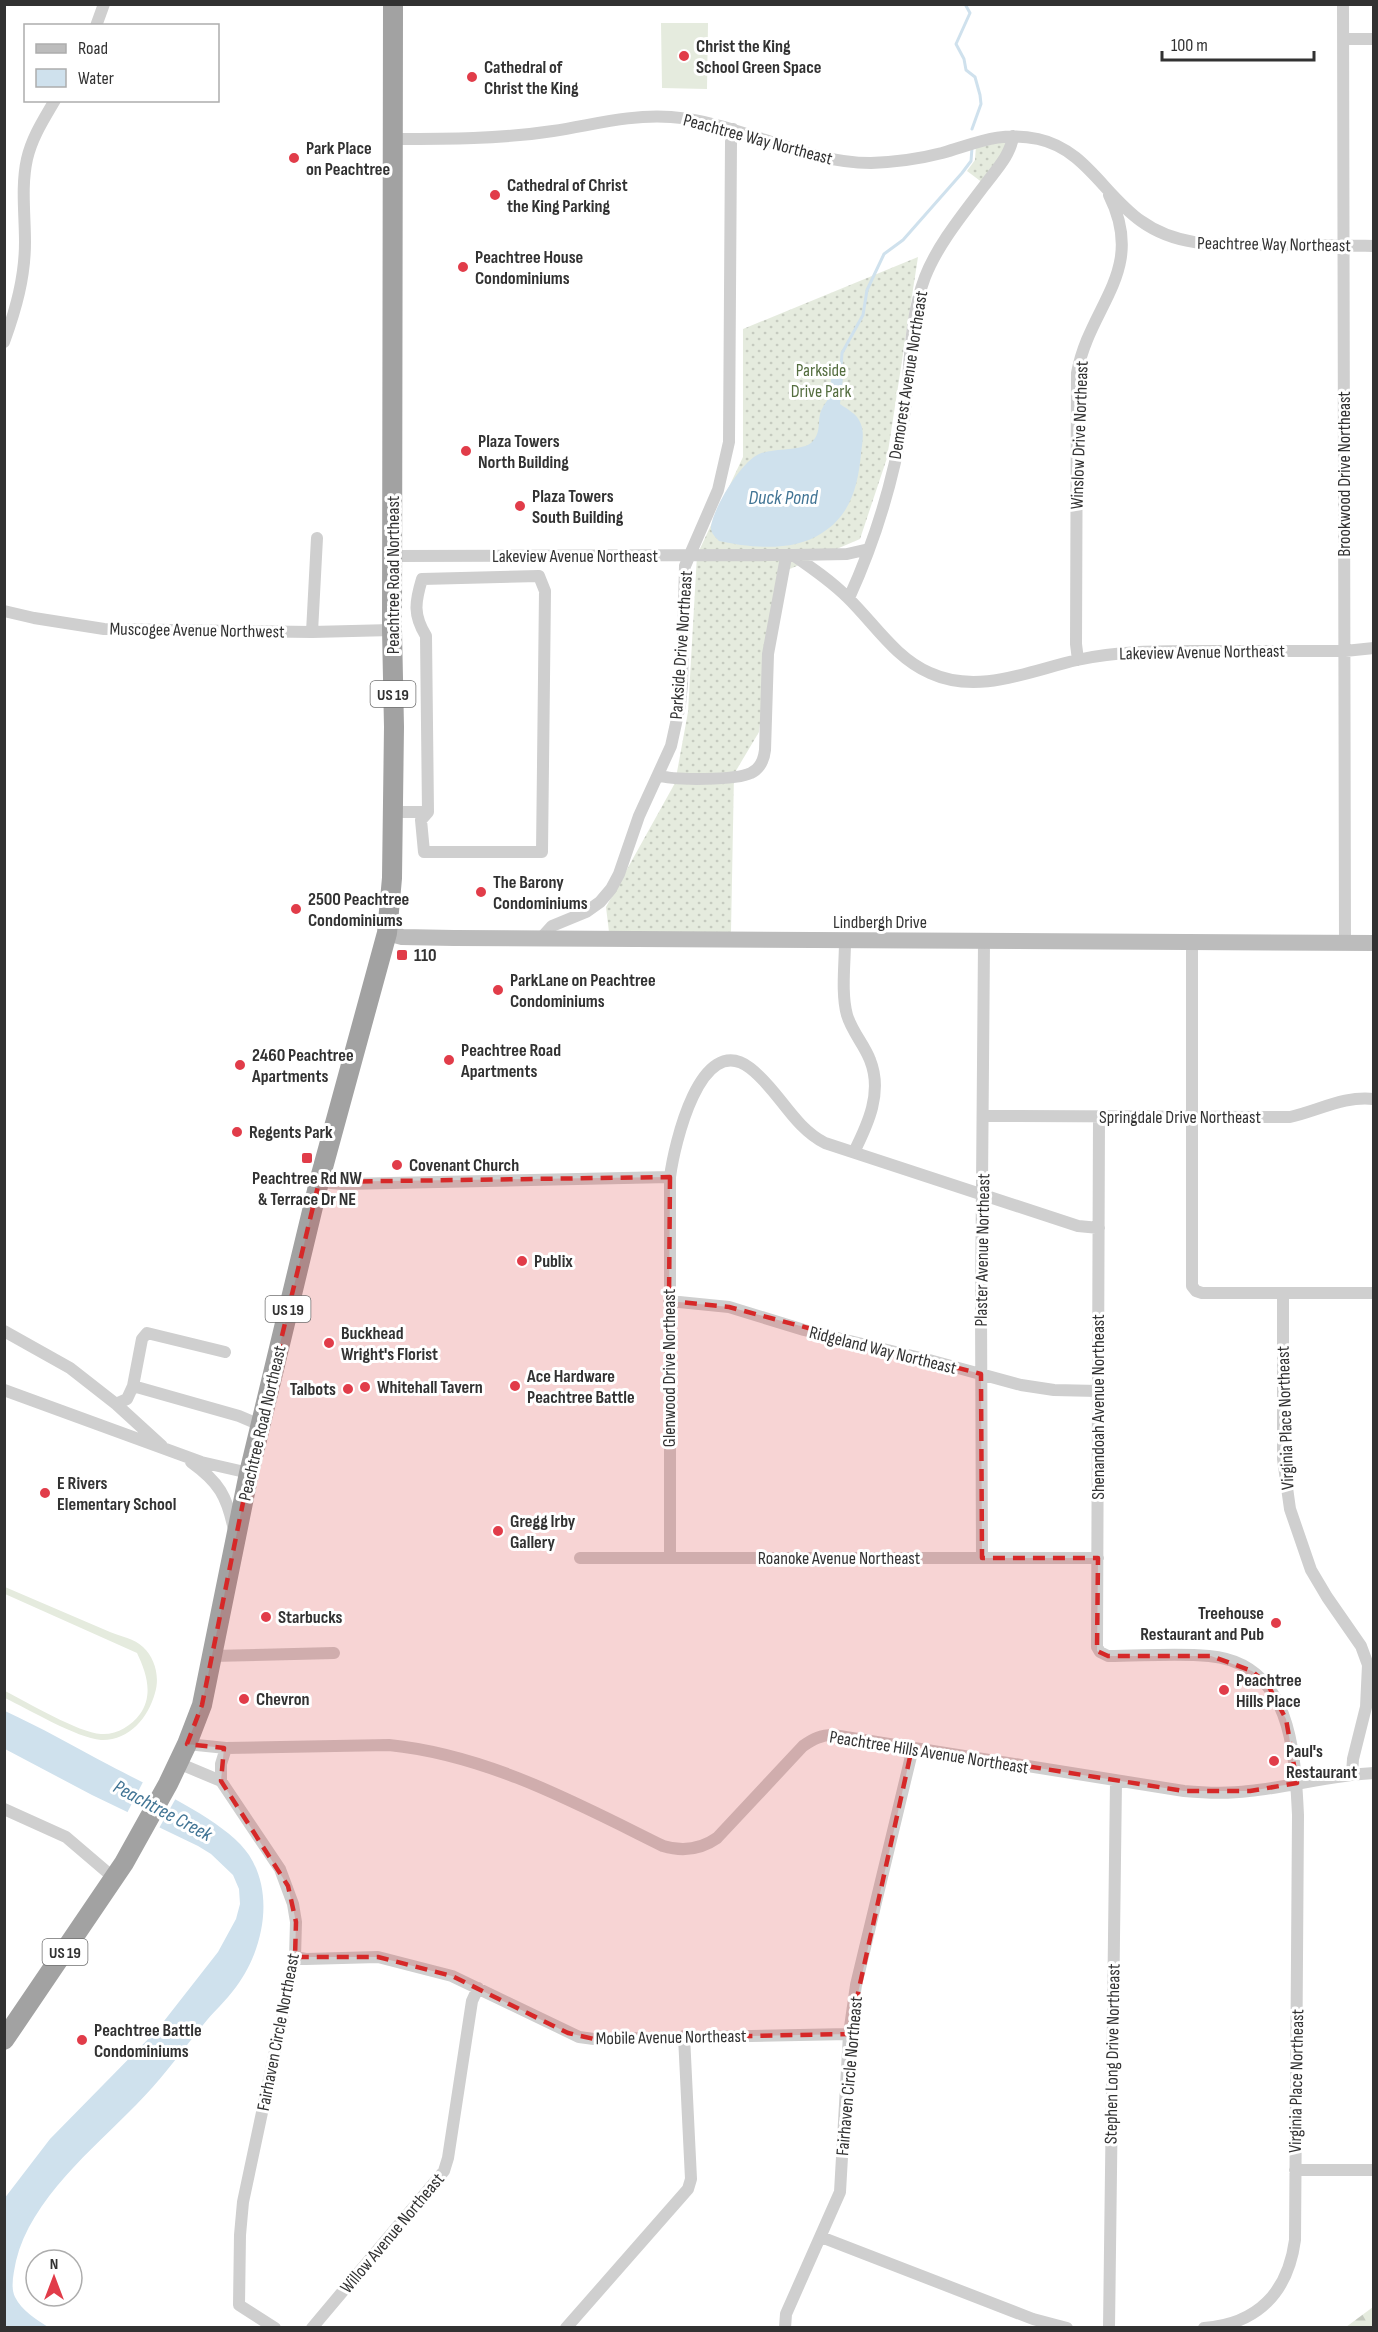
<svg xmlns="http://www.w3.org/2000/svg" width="1378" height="2332" font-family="'Sofia Sans Condensed',sans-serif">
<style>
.grass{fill:url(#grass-dots)}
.forest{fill:url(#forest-firs)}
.garden{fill:#e5ebde}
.water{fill:#cfe1ed}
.pier{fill:#fff}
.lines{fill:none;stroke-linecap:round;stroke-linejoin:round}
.stream{stroke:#cfe1ed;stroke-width:3}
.minor{stroke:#cfcfcf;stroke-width:12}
.secondary{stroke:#bcbcbc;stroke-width:16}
.trunk{stroke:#a2a2a2;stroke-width:20}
.marked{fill:#d62828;fill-opacity:0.2;stroke:#d62828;stroke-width:4.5;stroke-dasharray:12 8;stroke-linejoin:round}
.poi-dot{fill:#e13c49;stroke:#fff;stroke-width:2}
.labels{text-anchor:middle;stroke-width:6;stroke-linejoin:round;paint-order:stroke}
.shield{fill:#fff;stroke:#707070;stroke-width:1.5}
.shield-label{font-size:16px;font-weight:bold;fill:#323232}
.poi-label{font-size:18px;font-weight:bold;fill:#323232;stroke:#fff;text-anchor:start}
.street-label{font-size:18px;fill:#323232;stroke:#fff}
.park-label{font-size:18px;fill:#556e40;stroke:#fff}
.water-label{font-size:20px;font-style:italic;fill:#417494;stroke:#fff}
</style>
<defs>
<pattern id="grass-dots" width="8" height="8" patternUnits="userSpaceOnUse" patternTransform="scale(1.5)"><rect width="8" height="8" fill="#e5ebde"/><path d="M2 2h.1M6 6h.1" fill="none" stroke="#c5cabf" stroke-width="1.8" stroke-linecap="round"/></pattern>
<pattern id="forest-firs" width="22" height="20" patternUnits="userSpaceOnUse" patternTransform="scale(1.5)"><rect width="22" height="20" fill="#e5ebde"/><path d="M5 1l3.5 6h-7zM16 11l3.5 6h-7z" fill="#c5cabf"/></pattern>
</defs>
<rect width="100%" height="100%" fill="#fff"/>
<path class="grass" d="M1010,140L983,183L967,171L975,160L976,145Z
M918,257L887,458L860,539L778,574L759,732L734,774L731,932H609L606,907L675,783L688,712L697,555L743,457V329Z"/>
<path class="forest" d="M1373,2307V2327H1346Z"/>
<path class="garden" d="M661,23H708L707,89L662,88Z
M5,1587C40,1602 75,1617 110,1632C120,1636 135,1639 143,1647C155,1658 160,1677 155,1693C148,1718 129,1741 101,1740C77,1738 28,1709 5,1698V1691C27,1702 79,1733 101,1734C117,1735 131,1726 140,1714C154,1694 146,1672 137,1653L5,1594Z"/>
<path class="water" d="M841,367L844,370L840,404C847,409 857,414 860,422C865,432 862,444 861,454C858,485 851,515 822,533C794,552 751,548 719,541C715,537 710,532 711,526C714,507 741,462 759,454C773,448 801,451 811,443C823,432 816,420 822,409C824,404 827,402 829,397C831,388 830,379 833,370Z
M5,1711C40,1727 75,1747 109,1765C148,1786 226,1820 249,1855C275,1895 263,1951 236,1987C226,2001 213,2012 203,2025C181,2052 161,2080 136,2105C93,2149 31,2199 16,2261C14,2272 10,2287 15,2297C22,2311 36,2319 48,2327H5L4,2199L50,2139L157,2030L218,1952L236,1919L240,1904L239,1889L233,1875L211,1854L198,1846L92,1795L5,1749Z"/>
<path class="pier" d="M144,1780L176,1798L158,1830L126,1815Z"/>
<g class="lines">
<path class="stream" d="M965,4L970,13L956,44L964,59L966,70L975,77L980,95L981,104L972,129
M841,367L842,353L863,315L867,290L884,254L903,240L962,173L971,161L972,148"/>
<path class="minor" d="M1343,4L1345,943
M96,26L104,4
M1343,39H1374
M394,139C447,139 500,139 553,131C593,125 630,114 671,117C740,122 801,163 871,163C895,162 919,159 942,153C977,143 1000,131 1038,139C1085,149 1104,195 1141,221C1181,250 1229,244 1275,245C1308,245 1341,245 1374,246
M4,342C16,309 25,277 25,242C25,214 21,186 27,159C32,137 44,119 55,100
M793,555L847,554L869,549
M393,556L793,555C812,568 831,581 847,597C874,623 895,658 930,673C978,695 1029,671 1077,660C1122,650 1167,651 1212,651C1257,651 1301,651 1345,651L1374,648
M539,576L545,591L542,852H424L421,820L428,812L426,636C413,615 415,602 422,579Z
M849,598C875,541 894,478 904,416C911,370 908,322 925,277C938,244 963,214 984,186C995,171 1011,155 1013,136
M4,611L34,618L104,629L312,632L392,630
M312,632L317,538
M1078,660L1076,644L1077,373C1090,304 1147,271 1109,195
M658,775C674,781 737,780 751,773C760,769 764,759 765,750L768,654L786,557
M393,812H428
M542,937L552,926L586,912L600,902L611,889L619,874L639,816L671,746L680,705L682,684L685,566L718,490L729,442L731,142L733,129
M845,941C845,964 841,993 847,1015C852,1032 864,1044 870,1060C883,1092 868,1124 854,1152
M1192,942V1286L1196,1291L1202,1293H1374
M984,1116L1290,1117C1317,1111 1346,1095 1374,1099
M1099,1117L1097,1647L1100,1652L1108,1656C1142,1656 1176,1653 1209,1656C1291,1663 1295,1752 1298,1815L1295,2240C1288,2292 1258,2324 1204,2328
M319,1182L343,1184L670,1177
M1283,1293V1459L1290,1509L1311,1570L1327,1597L1361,1646L1368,1665L1366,1707L1353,1759L1352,1774
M669,1301L729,1307L804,1330L929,1360L1021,1385L1054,1390L1098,1391
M4,1331L70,1368L116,1404L162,1446
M133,1386L239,1416L260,1425
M4,1390L201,1462L249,1473
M116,1404L127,1399L133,1386L142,1339L147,1333L225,1352
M191,1462C219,1482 227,1496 234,1530
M580,1558H1098
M670,1558V1177C674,1146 700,1030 750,1068C779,1090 792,1126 825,1143L1078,1226L1099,1228
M982,1558L981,1308L984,942
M212,1656L334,1653
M187,1744L226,1748L389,1745C488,1755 576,1803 663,1846C683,1852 700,1850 717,1838L803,1746C813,1739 821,1735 833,1735L1184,1791C1206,1793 1227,1794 1249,1791C1291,1787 1331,1775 1374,1773
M178,1763L221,1781L280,1869L293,1904L296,1922L295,1957L243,2202L240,2235L239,2305L275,2328
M221,1781V1764L226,1748
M4,1809L66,1837L114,1878
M295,1957L306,1959L378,1957L452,1976L579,2037L594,2039L849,2034
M1295,2170H1374
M821,2237L1033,2319L1067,2328
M312,2328L444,2171L448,2158L472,2001L478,1988
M566,2328L688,2189L691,2179L684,2036
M785,2328L786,2314L840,2192L849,2034L856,1985L913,1748
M1109,2328L1116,1781"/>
<path class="secondary" d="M387,933L402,937L454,938L1374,943"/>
<path class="trunk" d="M4,2040L124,1863L168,1784L187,1744L202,1705L249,1473L319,1182L387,933L392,878L394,727L392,630L393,4"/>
</g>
<path class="marked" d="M670,1177L669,1301L729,1307L981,1374L982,1558H1098L1097,1651L1108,1656H1211L1252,1671L1268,1685L1286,1719L1297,1783L1250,1791H1184L912,1748L849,2034L594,2039L568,2033L452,1976L378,1957H295L296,1922L288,1886L221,1781L224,1748L187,1744L202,1705L249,1473L319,1182Z"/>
<g class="poi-dot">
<circle cx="684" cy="56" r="6"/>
<circle cx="472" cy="77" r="6"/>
<circle cx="294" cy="158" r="6"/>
<circle cx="495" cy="195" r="6"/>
<circle cx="463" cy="267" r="6"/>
<circle cx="466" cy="451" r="6"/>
<circle cx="520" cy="506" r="6"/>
<circle cx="481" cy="892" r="6"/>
<circle cx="296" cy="909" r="6"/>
<rect x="396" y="949" width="12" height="12" rx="3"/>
<circle cx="498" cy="990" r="6"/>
<circle cx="449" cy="1060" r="6"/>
<circle cx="240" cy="1065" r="6"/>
<circle cx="237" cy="1132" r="6"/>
<rect x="301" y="1152" width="12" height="12" rx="3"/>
<circle cx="397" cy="1165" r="6"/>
<circle cx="522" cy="1261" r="6"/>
<circle cx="329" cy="1343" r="6"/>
<circle cx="515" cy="1386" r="6"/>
<circle cx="365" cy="1387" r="6"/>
<circle cx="348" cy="1389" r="6"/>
<circle cx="45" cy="1493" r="6"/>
<circle cx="498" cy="1531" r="6"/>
<circle cx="266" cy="1617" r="6"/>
<circle cx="1276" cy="1623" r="6"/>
<circle cx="1224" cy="1690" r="6"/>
<circle cx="244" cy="1699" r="6"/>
<circle cx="1274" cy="1761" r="6"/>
<circle cx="82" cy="2040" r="6"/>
</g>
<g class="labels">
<g class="shield">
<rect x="370.5" y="681" width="45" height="26" rx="4.5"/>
<rect x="265.5" y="1296" width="45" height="26" rx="4.5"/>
<rect x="42.5" y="1939" width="45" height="26" rx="4.5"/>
</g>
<g class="shield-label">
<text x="393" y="700">US 19</text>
<text x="288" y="1315">US 19</text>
<text x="65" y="1958">US 19</text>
</g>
<g class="poi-label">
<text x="696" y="52">Christ the King<tspan x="696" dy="21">School Green Space</tspan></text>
<text x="484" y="73">Cathedral of<tspan x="484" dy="21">Christ the King</tspan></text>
<text x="306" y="154">Park Place<tspan x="306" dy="21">on Peachtree</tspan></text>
<text x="507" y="191">Cathedral of Christ<tspan x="507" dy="21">the King Parking</tspan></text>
<text x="475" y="263">Peachtree House<tspan x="475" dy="21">Condominiums</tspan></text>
<text x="478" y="447">Plaza Towers<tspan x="478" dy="21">North Building</tspan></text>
<text x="532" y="502">Plaza Towers<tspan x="532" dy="21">South Building</tspan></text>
<text x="493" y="888">The Barony<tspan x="493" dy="21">Condominiums</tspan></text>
<text x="308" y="905">2500 Peachtree<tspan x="308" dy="21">Condominiums</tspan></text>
<text x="414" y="961">110</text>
<text x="510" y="986">ParkLane on Peachtree<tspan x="510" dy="21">Condominiums</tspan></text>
<text x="461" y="1056">Peachtree Road<tspan x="461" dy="21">Apartments</tspan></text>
<text x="252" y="1061">2460 Peachtree<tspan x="252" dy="21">Apartments</tspan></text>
<text x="249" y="1138">Regents Park</text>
<text x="409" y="1171">Covenant Church</text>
<text x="307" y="1184" text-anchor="middle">Peachtree Rd NW<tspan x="307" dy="21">&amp; Terrace Dr NE</tspan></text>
<text x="534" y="1267">Publix</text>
<text x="341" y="1339">Buckhead<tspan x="341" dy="21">Wright's Florist</tspan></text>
<text x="527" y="1382">Ace Hardware<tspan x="527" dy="21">Peachtree Battle</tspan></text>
<text x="377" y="1393">Whitehall Tavern</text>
<text x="336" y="1395" text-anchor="end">Talbots</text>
<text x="57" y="1489">E Rivers<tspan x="57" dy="21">Elementary School</tspan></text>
<text x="510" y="1527">Gregg Irby<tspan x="510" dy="21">Gallery</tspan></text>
<text x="1264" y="1619" text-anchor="end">Treehouse<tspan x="1264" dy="21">Restaurant and Pub</tspan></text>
<text x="278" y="1623">Starbucks</text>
<text x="1236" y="1686">Peachtree<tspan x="1236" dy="21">Hills Place</tspan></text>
<text x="256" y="1705">Chevron</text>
<text x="1286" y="1757">Paul's<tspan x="1286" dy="21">Restaurant</tspan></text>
<text x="94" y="2036">Peachtree Battle<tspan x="94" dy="21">Condominiums</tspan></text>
</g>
<g class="street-label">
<text transform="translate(758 139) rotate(15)" y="6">Peachtree Way Northeast</text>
<text transform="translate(1274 244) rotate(1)" y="6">Peachtree Way Northeast</text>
<text transform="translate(908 375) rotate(-81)" y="6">Demorest Avenue Northeast</text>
<text transform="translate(1079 435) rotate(-88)" y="6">Winslow Drive Northeast</text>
<text transform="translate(1344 474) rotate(-90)" y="6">Brookwood Drive Northeast</text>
<text x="575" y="562">Lakeview Avenue Northeast</text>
<text transform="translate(393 575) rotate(-90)" y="6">Peachtree Road Northeast</text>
<text transform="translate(197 630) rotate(1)" y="6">Muscogee Avenue Northwest</text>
<text transform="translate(681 645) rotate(-86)" y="6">Parkside Drive Northeast</text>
<text transform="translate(1202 652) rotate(-1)" y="6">Lakeview Avenue Northeast</text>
<text x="880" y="928">Lindbergh Drive</text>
<text x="1180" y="1123">Springdale Drive Northeast</text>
<text transform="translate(982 1250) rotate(-89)" y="6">Plaster Avenue Northeast</text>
<text transform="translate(883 1350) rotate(14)" y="6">Ridgeland Way Northeast</text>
<text transform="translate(669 1368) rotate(-90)" y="6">Glenwood Drive Northeast</text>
<text transform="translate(1098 1407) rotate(-90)" y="6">Shenandoah Avenue Northeast</text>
<text transform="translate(1285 1418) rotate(-92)" y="6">Virginia Place Northeast</text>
<text transform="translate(262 1423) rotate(-77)" y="6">Peachtree Road Northeast</text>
<text x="839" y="1564">Roanoke Avenue Northeast</text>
<text transform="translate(929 1752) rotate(9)" y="6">Peachtree Hills Avenue Northeast</text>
<text transform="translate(278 2032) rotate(-79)" y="6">Fairhaven Circle Northeast</text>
<text transform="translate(671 2037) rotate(-1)" y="6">Mobile Avenue Northeast</text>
<text transform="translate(1112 2054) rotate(-89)" y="6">Stephen Long Drive Northeast</text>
<text transform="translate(849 2076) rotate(-85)" y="6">Fairhaven Circle Northeast</text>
<text transform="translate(1296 2081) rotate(-89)" y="6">Virginia Place Northeast</text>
<text transform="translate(392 2233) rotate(-50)" y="6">Willow Avenue Northeast</text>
</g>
<g class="park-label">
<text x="821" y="376">Parkside<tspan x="821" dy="21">Drive Park</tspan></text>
</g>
<g class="water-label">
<text x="783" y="504">Duck Pond</text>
<text transform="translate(163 1810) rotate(28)" y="7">Peachtree Creek</text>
</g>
</g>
<rect width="1378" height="2332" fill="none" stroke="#323232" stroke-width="12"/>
<rect x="24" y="24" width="195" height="78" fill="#ffffff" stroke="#adadad" stroke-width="1.5"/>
<rect x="36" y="44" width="30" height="9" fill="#bcbcbc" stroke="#adadad" stroke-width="1.5"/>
<text x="78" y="54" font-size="18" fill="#323232">Road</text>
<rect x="36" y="69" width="30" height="18" fill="#cfe1ed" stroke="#adadad" stroke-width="1.5"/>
<text x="78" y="84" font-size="18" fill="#323232">Water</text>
<g transform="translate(54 2278)"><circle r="28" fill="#ffffff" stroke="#adadad" stroke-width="1.5"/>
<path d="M0-4.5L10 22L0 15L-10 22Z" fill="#e13c49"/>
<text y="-9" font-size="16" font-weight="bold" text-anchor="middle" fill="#323232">N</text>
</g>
<path d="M1162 51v9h152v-9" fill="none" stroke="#323232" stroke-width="3"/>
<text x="1171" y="51" font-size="18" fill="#323232" stroke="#ffffff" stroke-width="4.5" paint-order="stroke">100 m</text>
</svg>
